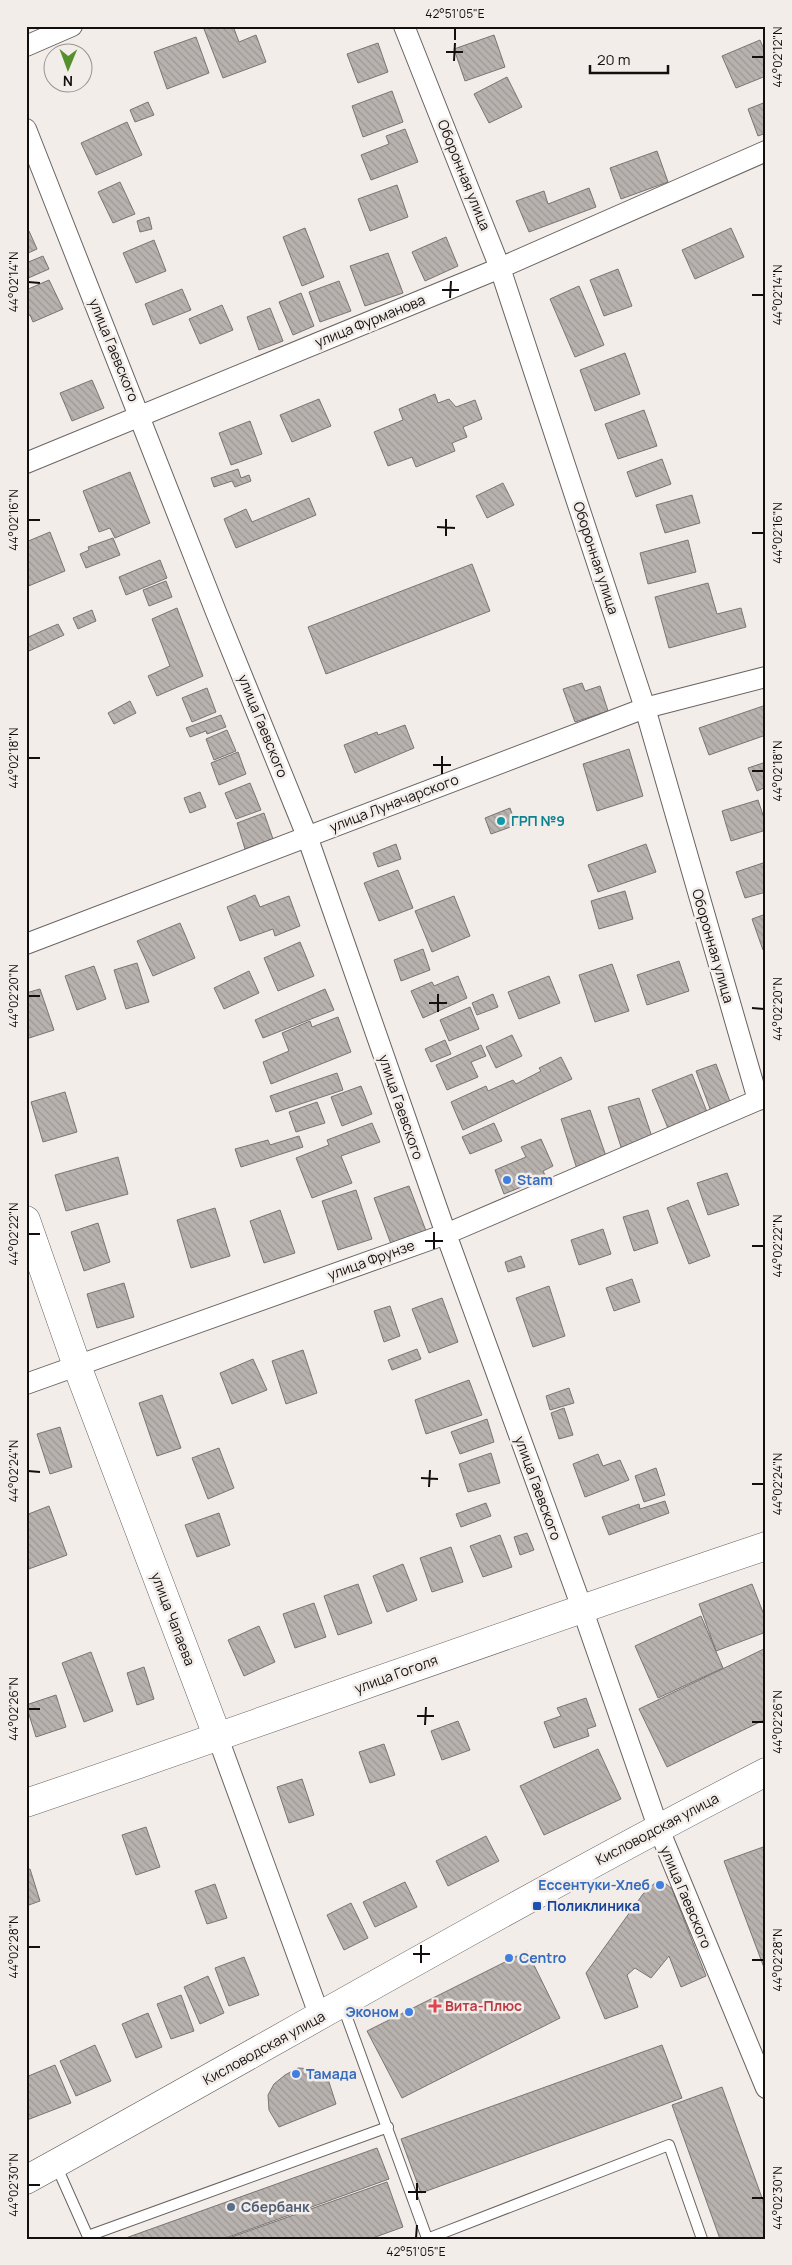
<svg xmlns="http://www.w3.org/2000/svg" width="792" height="2265" font-family="Manrope,sans-serif">
<style>
.building{fill:url(#building-back-hatch);stroke:#7a7572}
.lines{fill:none;stroke-linecap:round;stroke-linejoin:round}
.lane-casing{stroke:#696361;stroke-width:12}
.street-casing{stroke:#696361;stroke-width:22}
.secondary-casing{stroke:#696361;stroke-width:29}
.lane{stroke:#fff;stroke-width:10}
.street{stroke:#fff;stroke-width:20}
.secondary{stroke:#fff;stroke-width:28}
.ticks{fill:none;stroke:#120f0e;stroke-width:2}
.culture-dot{fill:#0f9aa8;stroke:#f3edea;stroke-width:2}
.shop-dot{fill:#3f7fe0;stroke:#f3edea;stroke-width:2}
.transit-dot{fill:#1a4fb4;stroke:#f3edea;stroke-width:2}
.health-dot{fill:#e0444e;stroke:#f3edea;stroke-width:2}
.service-dot{fill:#5c6f8a;stroke:#f3edea;stroke-width:2}
.labels{text-anchor:middle;stroke-width:5;stroke-linejoin:round;paint-order:stroke}
.street-label{font-size:14px;fill:#120f0e;stroke:#f3edea}
.culture-label{font-size:14px;font-weight:bold;fill:#0d838f;stroke:#f3edea;text-anchor:start}
.shop-label{font-size:14px;font-weight:bold;fill:#366cbe;stroke:#f3edea;text-anchor:start}
.transit-label{font-size:14px;font-weight:bold;fill:#164399;stroke:#f3edea;text-anchor:start}
.health-label{font-size:14px;font-weight:bold;fill:#be3a42;stroke:#f3edea;text-anchor:start}
.service-label{font-size:14px;font-weight:bold;fill:#4e5e75;stroke:#f3edea;text-anchor:start}
.neatline{fill:none;stroke:#120f0e;stroke-width:2}
.ticks-label{font-size:12px;text-anchor:middle;fill:#120f0e}
</style>
<defs>
<pattern id="building-back-hatch" width="6" height="6" patternUnits="userSpaceOnUse" patternTransform="scale(1.25)"><rect width="6" height="6" fill="#b8b2af"/><path d="M-1 5l2 2M0 0l6 6M5-1l2 2" fill="none" stroke="#9d9895"/></pattern>
</defs>
<rect width="100%" height="100%" fill="#f3edea"/>
<path class="building" d="M212,26H233L239,42L256,35L266,62L223,78L204,29Z
M494,35L505,67L465,81L454,49Z
M196,37L209,73L167,89L154,52Z
M760,40L766,54V76L736,88L722,56Z
M378,43L388,72L358,83L347,54Z
M507,77L522,107L489,123L474,94Z
M392,91L403,122L363,137L352,106Z
M148,102L154,115L135,122L130,110Z
M766,102V133L758,136L748,109Z
M127,122L142,155L96,175L81,143Z
M405,129L418,162L371,180L361,155L389,144L386,136Z
M657,151L668,182L621,199L610,168Z
M120,182L135,214L113,223L98,192Z
M397,185L408,217L370,231L358,199Z
M589,188L596,207L529,232L516,201L544,191L548,204Z
M149,217L152,229L140,232L137,221Z
M305,228L324,277L302,286L283,237Z
M731,228L744,257L695,279L682,250Z
M29,231L37,249L26,254V233Z
M446,237L458,266L425,281L412,252Z
M154,240L166,271L136,283L123,253Z
M388,253L403,293L365,306L350,266Z
M43,256L49,269L26,279V263Z
M618,269L632,306L604,316L590,280Z
M49,280L63,309L33,322L30,315L26,317V290Z
M339,281L351,311L320,322L309,292Z
M579,286L604,345L575,357L550,299Z
M182,289L191,310L153,325L145,304Z
M301,293L314,326L293,335L279,302Z
M222,305L233,330L200,344L189,319Z
M270,308L283,341L259,350L247,317Z
M625,353L640,394L595,411L580,370Z
M92,380L104,408L72,421L60,393Z
M435,394L438,403L449,399L456,407L475,400L482,419L463,427L467,437L452,443L455,451L416,467L412,457L388,466L374,432L403,420L399,409Z
M319,399L331,426L292,442L280,415Z
M644,410L657,446L618,459L605,424Z
M250,421L262,454L231,465L219,433Z
M662,459L671,484L636,497L627,472Z
M238,469L241,478L249,475L251,481L235,487L232,481L214,487L211,478Z
M130,472L150,523L115,538L110,528L99,532L83,491Z
M503,483L514,505L487,518L476,496Z
M692,495L700,523L665,533L656,505Z
M309,498L316,515L236,548L224,519L246,509L252,522Z
M50,532L65,571L26,587V542Z
M113,538L120,555L86,568L80,554L89,550L88,547Z
M688,540L696,572L648,584L640,553Z
M160,560L167,578L126,595L119,577Z
M472,564L490,611L326,674L308,627Z
M166,581L172,597L149,606L143,590Z
M708,583L717,614L741,608L746,627L669,648L655,597Z
M177,608L203,676L157,696L148,676L170,666L152,619Z
M92,610L96,621L78,629L73,618Z
M58,624L64,635L29,651L26,638Z
M582,683L585,691L600,686L608,711L575,722L563,689Z
M207,688L216,712L192,722L182,698Z
M130,701L136,713L114,724L108,713Z
M766,705V735L709,755L699,728Z
M221,715L226,727L207,734L206,731L190,737L186,728Z
M405,725L414,748L355,773L344,745L377,732L378,735Z
M227,730L236,751L214,760L206,739Z
M629,749L643,796L597,811L583,764Z
M238,752L246,774L219,785L211,763Z
M766,762V787L757,791L748,768Z
M250,783L261,810L236,819L225,793Z
M200,792L206,807L190,813L184,798Z
M758,800L766,824V830L731,841L722,811Z
M510,808L516,825L491,834L485,818Z
M264,813L273,839L245,849L237,823Z
M396,844L401,859L378,867L373,853Z
M646,844L656,872L598,892L588,865Z
M766,862V892L745,898L736,872Z
M398,870L413,908L379,921L364,883Z
M625,891L633,919L599,929L591,901Z
M255,895L260,907L289,896L300,926L275,936L273,929L240,941L227,907Z
M454,896L470,936L432,952L415,911Z
M766,914V949L763,950L752,919Z
M180,923L195,958L153,976L137,941Z
M300,942L314,976L278,991L264,958Z
M423,949L430,970L401,981L394,960Z
M679,961L689,991L647,1005L637,975Z
M137,963L149,1002L126,1009L114,970Z
M612,964L629,1011L595,1022L579,975Z
M94,966L106,999L77,1010L65,976Z
M249,971L259,993L224,1009L214,988Z
M458,976L467,998L423,1018L411,991L432,982L434,986Z
M549,976L560,1003L519,1019L508,992Z
M40,989L54,1030L26,1039V993Z
M325,989L334,1010L263,1038L255,1020Z
M493,994L498,1007L477,1015L472,1003Z
M470,1007L479,1029L449,1041L440,1020Z
M338,1017L351,1052L271,1084L263,1062L289,1051L282,1033L310,1021L312,1027Z
M512,1035L522,1056L496,1068L486,1047Z
M445,1040L451,1054L431,1062L425,1049Z
M481,1045L486,1056L471,1062L478,1077L447,1090L436,1065Z
M561,1057L572,1079L463,1130L451,1102L486,1086L488,1091L513,1080L516,1084L541,1071L539,1068Z
M716,1064L732,1107L712,1114L696,1071Z
M337,1073L343,1090L276,1112L270,1096Z
M692,1074L709,1117L670,1133L652,1090Z
M361,1086L372,1114L342,1126L331,1097Z
M65,1092L77,1132L43,1142L31,1102Z
M639,1098L653,1140L622,1150L608,1107Z
M317,1102L325,1123L296,1132L289,1112Z
M590,1110L607,1159L577,1169L561,1119Z
M372,1123L380,1142L341,1156L352,1183L312,1198L296,1158L329,1145L327,1140Z
M494,1123L502,1141L470,1154L462,1137Z
M299,1136L303,1147L241,1167L235,1149L268,1140L270,1145Z
M541,1139L553,1166L543,1171L546,1177L504,1194L495,1170L526,1157L521,1147Z
M118,1157L128,1194L66,1211L55,1175Z
M727,1173L739,1205L708,1215L697,1183Z
M409,1186L426,1231L391,1244L374,1198Z
M356,1190L372,1239L338,1250L322,1201Z
M688,1200L710,1256L689,1264L667,1208Z
M215,1208L230,1256L191,1268L177,1220Z
M280,1210L295,1253L264,1263L250,1221Z
M648,1210L658,1243L634,1251L623,1217Z
M98,1223L110,1262L84,1271L71,1232Z
M603,1229L611,1254L579,1265L571,1240Z
M521,1256L525,1267L508,1272L505,1262Z
M632,1279L640,1302L614,1311L606,1288Z
M124,1283L134,1317L97,1328L87,1294Z
M549,1286L565,1336L533,1347L516,1298Z
M442,1298L458,1342L429,1353L412,1309Z
M390,1306L400,1336L384,1342L374,1311Z
M417,1349L421,1359L392,1370L388,1360Z
M303,1350L317,1393L286,1404L272,1361Z
M253,1359L267,1390L232,1404L220,1373Z
M469,1380L482,1415L426,1434L415,1400Z
M569,1388L574,1403L550,1410L546,1396Z
M162,1395L181,1448L157,1456L139,1403Z
M564,1408L573,1435L559,1439L551,1413Z
M487,1419L494,1442L460,1454L451,1432Z
M60,1427L72,1467L50,1474L37,1434Z
M219,1448L234,1488L208,1499L192,1458Z
M491,1453L500,1483L468,1492L459,1464Z
M598,1454L603,1466L620,1460L629,1480L585,1497L573,1464Z
M656,1468L665,1495L644,1502L635,1476Z
M665,1501L669,1513L609,1535L602,1517L639,1504L640,1509Z
M486,1503L491,1516L461,1527L456,1514Z
M49,1506L67,1555L26,1570V1515Z
M219,1513L230,1545L197,1557L185,1525Z
M527,1533L534,1550L520,1555L514,1537Z
M500,1535L512,1567L483,1577L470,1546Z
M451,1547L463,1582L432,1592L420,1558Z
M403,1564L417,1600L387,1612L373,1576Z
M358,1584L372,1623L338,1635L324,1596Z
M752,1584L766,1620V1632L716,1651L699,1604Z
M314,1603L326,1637L295,1648L283,1614Z
M701,1616L723,1668L658,1698L635,1646Z
M259,1626L275,1662L244,1676L228,1640Z
M766,1648V1719L667,1767L639,1709Z
M91,1652L113,1711L84,1722L62,1663Z
M144,1667L154,1699L137,1705L127,1673Z
M56,1695L66,1727L36,1737L26,1705Z
M586,1698L596,1726L587,1729L589,1736L554,1748L544,1722L561,1716L557,1708Z
M458,1721L470,1750L442,1760L431,1731Z
M384,1744L395,1775L370,1783L359,1752Z
M598,1749L621,1799L544,1835L520,1786Z
M302,1779L314,1815L289,1823L277,1787Z
M146,1827L160,1867L136,1875L122,1835Z
M486,1836L499,1861L448,1886L436,1861Z
M766,1846V1973L724,1861Z
M30,1869L40,1901L26,1906V1870Z
M657,1881L666,1884L672,1889L706,1976L681,1987L669,1956L651,1978L635,1968L627,1975L638,2007L605,2019L586,1973L643,1894Z
M405,1882L417,1907L375,1927L363,1902Z
M215,1884L227,1918L207,1924L195,1891Z
M351,1903L368,1938L344,1950L327,1915Z
M527,1951L560,2018L402,2098L367,2031Z
M244,1957L259,1995L229,2006L215,1968Z
M208,1976L224,2013L200,2024L184,1987Z
M181,1995L194,2031L171,2039L157,2004Z
M148,2013L162,2047L136,2058L122,2024Z
M95,2045L111,2081L76,2096L60,2061Z
M662,2045L682,2098L421,2193L401,2139Z
M55,2065L71,2103L27,2120L26,2077Z
M298,2068L312,2069L328,2079L336,2104L279,2127L269,2110L268,2095L274,2084L285,2075Z
M722,2087L766,2209V2239H720L672,2105Z
M377,2148L389,2179L223,2239H123Z
M387,2182L403,2227L370,2239H226Z"/>
<g class="lines">
<defs>
<path id="lane" d="M342,2004L427,2238
M56,2165L89,2239
M88,2236L388,2127
M427,2239L669,2145L702,2239"/>
<path id="street" d="M404,26L500,268L645,708L758,1100
M26,46L72,26
M26,129L216,612L307,836L446,1234L582,1608L658,1827L766,2088
M26,463L500,268L766,151
M26,944L645,708L766,677
M26,1384L446,1234L758,1100L766,1098
M218,1738L320,2017"/>
<path id="secondary" d="M26,1220L77,1366L218,1738
M26,1803C273,1719 518,1629 766,1546
M26,2180C273,2044 516,1901 766,1772"/>
</defs>
<use href="#lane" class="lane-casing"/>
<use href="#street" class="street-casing"/>
<use href="#secondary" class="secondary-casing"/>
<use href="#lane" class="lane"/>
<use href="#street" class="street"/>
<use href="#secondary" class="secondary"/>
</g>
<path class="ticks" d="M455,40V28M446,52H463M752,57H764M454,61L455,43M28,282L40,283M442,290H459M752,295H764M450,298L451,281M28,520H40M437,527L455,528M752,533H764M446,536V519M28,758H40M433,765H451M752,771H764M442,774V756M28,996H40M429,1003H447M752,1008L764,1009M438,1012V994M28,1234H40M425,1241H443M752,1246H764M434,1249V1232M28,1471L40,1472M421,1478L438,1479M752,1484H764M429,1487L430,1470M28,1709H40M417,1716H434M752,1722H764M425,1725L426,1707M28,1947H40M413,1954H430M752,1960H764M421,1963V1945M28,2185H40M408,2192H426M752,2198H764M417,2200V2183M416,2238L417,2225"/>
<circle class="culture-dot" cx="501" cy="821" r="5"/>
<g class="shop-dot">
<circle cx="507" cy="1180" r="5"/>
<circle cx="660" cy="1885" r="5"/>
<circle cx="509" cy="1958" r="5"/>
<circle cx="409" cy="2012" r="5"/>
<circle cx="296" cy="2074" r="5"/>
</g>
<rect class="transit-dot" x="532" y="1901" width="10" height="10" rx="2.5"/>
<path class="health-dot" d="M432.5 1998.5h5v5h5v5h-5v5h-5v-5h-5v-5h5z"/>
<circle class="service-dot" cx="231" cy="2207" r="5"/>
<g class="labels">
<g class="street-label">
<text transform="translate(464 175) rotate(68)" y="5">Оборонная улица</text>
<text transform="translate(370 321) rotate(-22)" y="5">улица Фурманова</text>
<text transform="translate(114 350) rotate(68)" y="5">улица Гаевского</text>
<text transform="translate(596 558) rotate(72)" y="5">Оборонная улица</text>
<text transform="translate(263 726) rotate(68)" y="5">улица Гаевского</text>
<text transform="translate(394 803) rotate(-21)" y="5">улица Луначарского</text>
<text transform="translate(713 946) rotate(74)" y="5">Оборонная улица</text>
<text transform="translate(401 1107) rotate(71)" y="5">улица Гаевского</text>
<text transform="translate(371 1260) rotate(-20)" y="5">улица Фрунзе</text>
<text transform="translate(538 1488) rotate(70)" y="5">улица Гаевского</text>
<text transform="translate(173 1619) rotate(69)" y="5">улица Чапаева</text>
<text transform="translate(396 1674) rotate(-20)" y="5">улица Гоголя</text>
<text transform="translate(657 1829) rotate(-28)" y="5">Кисловодская улица</text>
<text transform="translate(686 1897) rotate(67)" y="5">улица Гаевского</text>
<text transform="translate(264 2048) rotate(-29)" y="5">Кисловодская улица</text>
</g>
<g class="culture-label">
<text x="511" y="826">ГРП №9</text>
</g>
<g class="shop-label">
<text x="517" y="1185">Stam</text>
<text x="650" y="1890" text-anchor="end">Ессентуки-Хлеб</text>
<text x="519" y="1963">Centro</text>
<text x="399" y="2017" text-anchor="end">Эконом</text>
<text x="306" y="2079">Тамада</text>
</g>
<g class="transit-label">
<text x="547" y="1911">Поликлиника</text>
</g>
<g class="health-label">
<text x="445" y="2011">Вита-Плюс</text>
</g>
<g class="service-label">
<text x="241" y="2212">Сбербанк</text>
</g>
</g>
<rect width="792" height="2265" fill="none" stroke="#f3edea" stroke-width="55"/>
<g transform="translate(68 68) rotate(181)"><circle r="24" fill="#f3edea" stroke="#999492"/>
<path d="M0-4L9 19L0 12L-9 19Z" fill="#56902d"/>
<text y="-8" font-size="14" font-weight="bold" text-anchor="middle" fill="#120f0e">N</text>
</g>
<path d="M590 65v8h78v-8" fill="none" stroke="#120f0e" stroke-width="2.5"/>
<text x="597" y="65" font-size="15" fill="#120f0e" stroke="#f3edea" stroke-width="4" paint-order="stroke">20 m</text>
<rect x="28" y="28" width="736" height="2210" class="neatline"/>
<g class="ticks-label">
<text x="455" y="18">42°51'05"E</text>
<text transform="translate(778 57) rotate(-90)" y="4">44°02'12"N</text>
<text transform="translate(14 282) rotate(-90)" y="4">44°02'14"N</text>
<text transform="translate(778 295) rotate(-90)" y="4">44°02'14"N</text>
<text transform="translate(14 520) rotate(-90)" y="4">44°02'16"N</text>
<text transform="translate(778 533) rotate(-90)" y="4">44°02'16"N</text>
<text transform="translate(14 758) rotate(-90)" y="4">44°02'18"N</text>
<text transform="translate(778 771) rotate(-90)" y="4">44°02'18"N</text>
<text transform="translate(14 996) rotate(-90)" y="4">44°02'20"N</text>
<text transform="translate(778 1009) rotate(-90)" y="4">44°02'20"N</text>
<text transform="translate(14 1234) rotate(-90)" y="4">44°02'22"N</text>
<text transform="translate(778 1246) rotate(-90)" y="4">44°02'22"N</text>
<text transform="translate(14 1471) rotate(-90)" y="4">44°02'24"N</text>
<text transform="translate(778 1484) rotate(-90)" y="4">44°02'24"N</text>
<text transform="translate(14 1709) rotate(-90)" y="4">44°02'26"N</text>
<text transform="translate(778 1722) rotate(-90)" y="4">44°02'26"N</text>
<text transform="translate(14 1947) rotate(-90)" y="4">44°02'28"N</text>
<text transform="translate(778 1960) rotate(-90)" y="4">44°02'28"N</text>
<text transform="translate(14 2185) rotate(-90)" y="4">44°02'30"N</text>
<text transform="translate(778 2198) rotate(-90)" y="4">44°02'30"N</text>
<text x="416" y="2256">42°51'05"E</text>
</g>
</svg>
